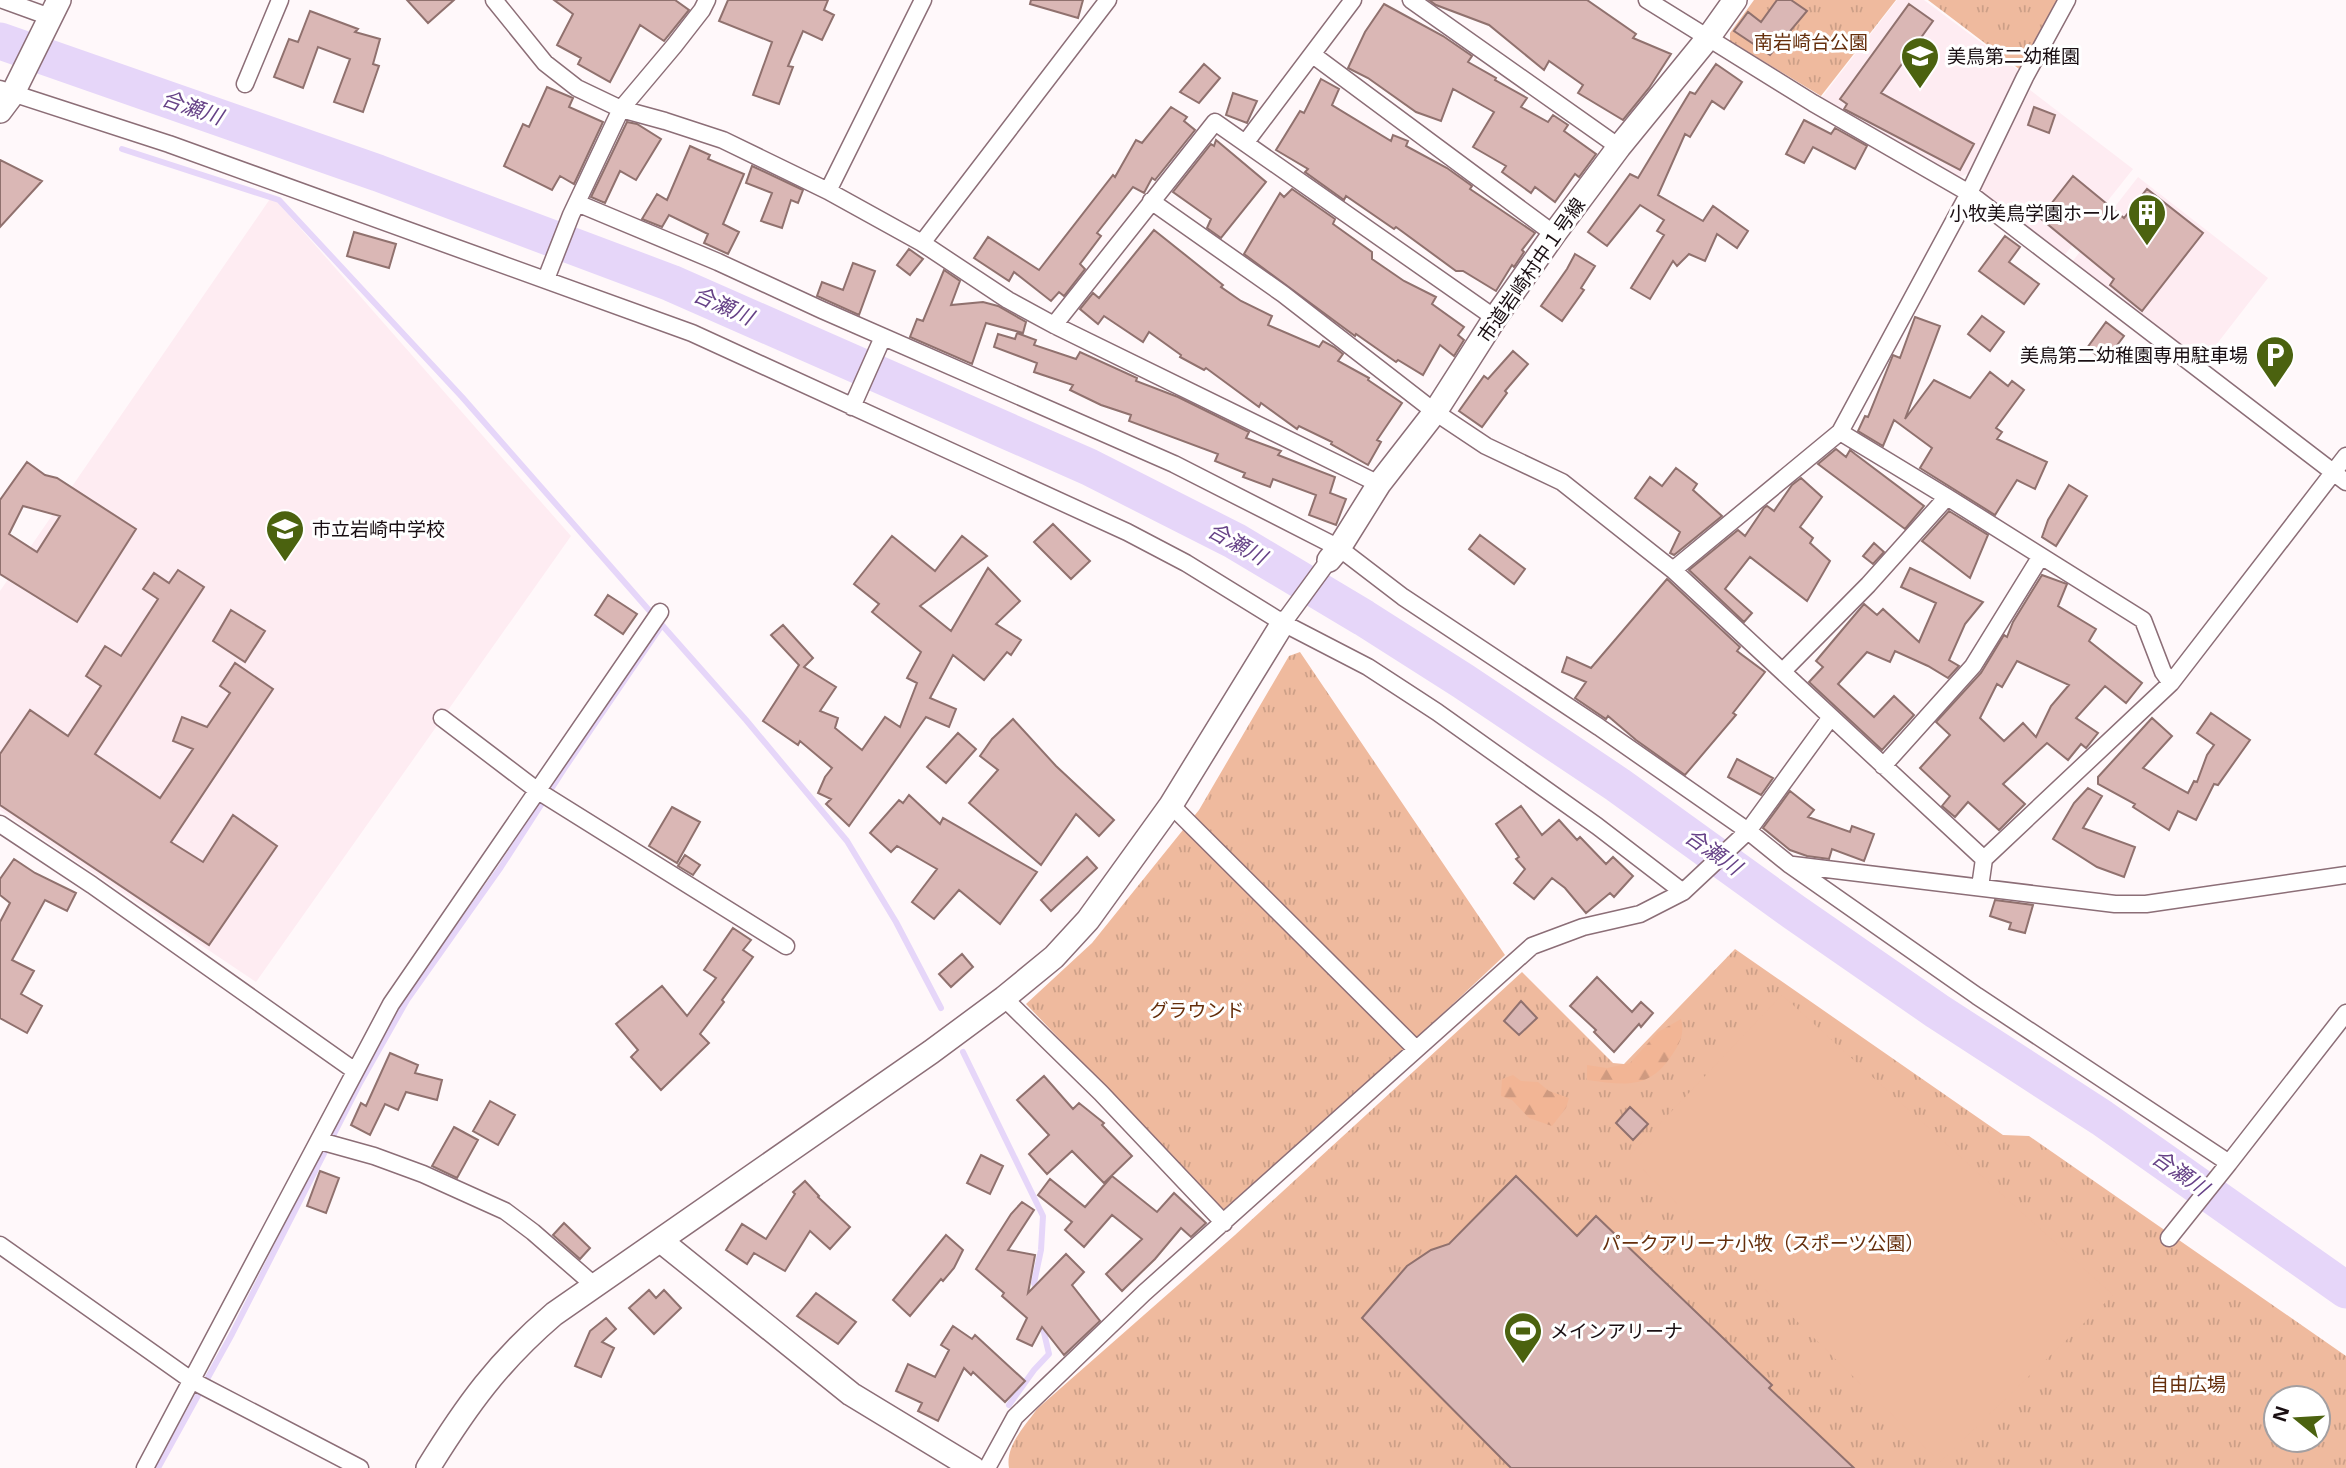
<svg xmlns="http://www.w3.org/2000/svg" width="2346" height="1468" font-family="'Open Sans','Noto Sans JP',sans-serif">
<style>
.built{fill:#feecf2}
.grass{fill:url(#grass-tufts);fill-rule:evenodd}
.forest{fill:url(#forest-firs)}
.pitch{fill:#efba9e}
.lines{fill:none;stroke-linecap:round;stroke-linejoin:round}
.stream{stroke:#e6d6f9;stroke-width:6}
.river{stroke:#e6d6f9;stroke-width:37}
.building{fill:#dab7b5;stroke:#90716e;stroke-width:2;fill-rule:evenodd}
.street-casing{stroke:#8c6e77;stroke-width:19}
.secondary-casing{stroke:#8c6e77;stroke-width:26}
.street{stroke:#fff;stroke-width:16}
.secondary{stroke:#fff;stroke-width:23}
.labels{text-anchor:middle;stroke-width:6;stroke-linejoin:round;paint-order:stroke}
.park-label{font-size:19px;fill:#652e0b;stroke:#fff}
.poi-label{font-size:19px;fill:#1a0f13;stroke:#fff;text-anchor:start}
.street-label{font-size:19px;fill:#1a0f13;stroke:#fff}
.water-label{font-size:21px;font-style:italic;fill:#664287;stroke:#fff}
</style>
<defs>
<pattern id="grass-tufts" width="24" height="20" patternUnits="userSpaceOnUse" patternTransform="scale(1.75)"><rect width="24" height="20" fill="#efba9e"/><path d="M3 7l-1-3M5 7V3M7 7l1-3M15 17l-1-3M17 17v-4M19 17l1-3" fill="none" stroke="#cc9f87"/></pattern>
<pattern id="forest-firs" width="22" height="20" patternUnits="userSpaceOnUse" patternTransform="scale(1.75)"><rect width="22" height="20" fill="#f2b595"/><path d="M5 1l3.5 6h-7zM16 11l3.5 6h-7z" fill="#cf9a80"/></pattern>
</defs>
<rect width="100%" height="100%" fill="#fff8fa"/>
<path class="built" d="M1897,0H1924L2022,73L1969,173L1960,177L1822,97Z
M2030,90L2133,169L2064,256L1979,190Z
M2138,177L2268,278L2202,363L2072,262Z
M272,196L571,536L256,982L0,810V591Z"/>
<path class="grass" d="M1754,0H1896L1821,96L1730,41V33Z
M1928,0H2061L2023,72Z
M1300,652L1505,955L1420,1035L1224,1211L1026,1004L1092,943L1199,810L1289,656Z
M1735,949L2003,1135L2029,1136L2346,1356V1468H1009C1005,1446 1025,1426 1037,1409L1235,1235L1522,972L1613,1063L1624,1064ZM2276,1398H2318V1440H2276Z"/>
<path class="forest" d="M1681,1019C1685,1032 1680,1044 1672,1055C1649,1090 1625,1085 1587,1080V1065L1607,1068L1630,1063L1658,1032Z
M1513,1075L1521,1081L1538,1082L1549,1091L1569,1098L1566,1108L1552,1126L1529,1118L1512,1100L1501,1096L1502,1079Z"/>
<path class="pitch" d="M1782,995L2113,1295L1940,1462L1629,1156Z"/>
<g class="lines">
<path class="stream" d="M122,149L279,200L462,397L662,625L566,766L501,867L407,1000L360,1083L232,1334L158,1468
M662,625L746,720L847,841L896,922L941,1008
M963,1052L1043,1216L1041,1250L1034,1283L1038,1292
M1009,1405L1034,1370L1049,1354L1042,1324"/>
<path class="river" d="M0,41L378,173L671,283L1089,467L1235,541L1364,618L1463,681L1618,785L1794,912L1937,1011L2102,1118L2346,1290"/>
</g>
<path class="building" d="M407,0H454L428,23Z
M554,0H675L689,10L664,41L640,25L610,82L578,64L581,58L557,45L573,14Z
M728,0H828L824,10L834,15L822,40L803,31L788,66L793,67L779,104L753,95L772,42L719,21Z
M1031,0H1083L1078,18L1030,4Z
M1429,0H1587L1636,34L1633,38L1671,54L1649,88L1623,120L1578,93L1583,85L1549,61L1544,70L1489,25L1436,5Z
M1777,0H1791L1807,11L1770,55L1734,31L1748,12L1761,22Z
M1384,4L1443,36L1472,56L1468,62L1496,78L1495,80L1527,98L1521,107L1548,122L1553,115L1568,125L1564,131L1596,154L1579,177L1575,174L1555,202L1535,187L1531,193L1502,172L1506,166L1473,147L1494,112L1453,89L1441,121L1416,112L1368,78L1348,68L1365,32Z
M1909,4L1933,21L1881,93L1974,144L1960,170L1844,109L1847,104L1840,99Z
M310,11L358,29L355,32L380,39L373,64L379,66L363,112L334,102L350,59L318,47L303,88L274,77L289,39L298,42Z
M1204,64L1220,78L1199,103L1180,92Z
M1716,64L1742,82L1724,109L1712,101L1690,137L1685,134L1658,195L1703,221L1713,206L1748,231L1737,248L1717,234L1705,261L1689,254L1677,266L1673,261L1650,299L1631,288L1664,235L1657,231L1664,220L1640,205L1607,246L1588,232L1630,174L1638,178L1690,92L1695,94Z
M1321,79L1339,89L1332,105L1391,141L1393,135L1408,141L1406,146L1447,168L1472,186L1470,189L1535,233L1522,250L1524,252L1514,267L1512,265L1496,291L1463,271H1456L1396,227L1394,229L1346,196L1344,200L1305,172L1308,169L1276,150L1300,111L1304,113Z
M547,87L573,98L569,107L603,122L574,184L560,176L552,190L504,166L523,124L529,127Z
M1233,93L1257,101L1247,123L1226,115Z
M1171,107L1187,117L1184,121L1195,130L1155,180L1152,178L1144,193L1133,187L1097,233L1101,236L1080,264L1085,269L1064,296L1059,292L1051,301L1014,272L1009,281L974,258L988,237L1039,270L1113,175L1115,177L1136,140L1142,143Z
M2034,107L2055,115L2049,133L2028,125Z
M1804,120L1831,134L1835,128L1867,146L1855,169L1813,147L1804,163L1786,154Z
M627,122L637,124L661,139L636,180L620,171L605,203L591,197Z
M1216,140L1266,182L1221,238L1207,228L1211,219L1173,192L1211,144L1214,146Z
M690,146L710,155L708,159L744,174L723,224L739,232L728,254L704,243L708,234L669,215L662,227L642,219L657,194L667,200Z
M0,160L42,181L0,227Z
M752,166L803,190L798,203L791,200L782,228L761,221L772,193L746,183Z
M2073,176L2124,218L2147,189L2203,233L2142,311L2110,285L2114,279L2040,218Z
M1292,189L1335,219L1333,224L1372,252V259L1404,281L1436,297L1432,304L1464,327L1458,335L1464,340L1454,356L1440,345L1423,375L1398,360L1396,362L1356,334L1355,336L1244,254L1280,193L1284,197Z
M1154,230L1223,285L1221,287L1241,301L1272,316L1268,325L1319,347L1323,341L1334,347L1343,354L1338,361L1369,378L1368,380L1402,403L1377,440L1381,442L1368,465L1331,444L1332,442L1299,426L1297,429L1261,403L1259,407L1206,368L1204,370L1180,357L1181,355L1149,332L1143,342L1104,316L1098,324L1080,309L1093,293L1099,298Z
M354,232L396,244L389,268L347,256Z
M2005,236L2020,247L2009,262L2039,284L2024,304L1979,271Z
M909,249L923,259L910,275L897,265Z
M1575,254L1595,266L1581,288L1584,290L1562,321L1541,306L1567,269Z
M853,263L875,271L859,315L817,296L822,282L843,290Z
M944,270L960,281L951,305L983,302L998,306L1026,322L1023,333L986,323L972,364L910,337L917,319L923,321Z
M1982,316L2004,332L1990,351L1968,334Z
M1915,317L1940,326L1905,419L1934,380L1970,398L1990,372L2008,386L2012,381L2024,390L1996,428L2002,432L1997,439L2047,462L2035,489L2017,480L1995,515L1920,468L1932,448L1894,420L1883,446L1858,431L1865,416L1868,417L1893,355L1900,358Z
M2106,322L2124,336L2105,361L2087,348Z
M1017,333L1036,340L1034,345L1076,359L1080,352L1137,378L1136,381L1178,397L1249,432L1246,438L1281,451L1278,455L1335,477L1330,493L1346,499L1336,525L1309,515L1316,495L1273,479L1270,487L1243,477L1245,473L1215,461L1218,454L1129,421L1131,415L1101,405L1070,390L1073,385L1034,372L1037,363L994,347L998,334L1015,339Z
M1513,351L1528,364L1505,391L1507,393L1482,427L1459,411L1484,376L1488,379Z
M1836,449L1846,457L1850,450L1855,454L1924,506L1905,529L1818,464Z
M27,462L45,475L57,478L136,529L77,622L0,574V500ZM23,506L60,516L37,552L9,534Z
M1676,468L1697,484L1693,490L1722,516L1674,555L1670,553L1680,532L1635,498L1650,477L1662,486Z
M1801,478L1822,497L1800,527L1813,538L1810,543L1830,561L1807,601L1750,557L1725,589L1752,613L1744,622L1689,570L1738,530L1745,536L1764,508L1767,506L1774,511L1792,485Z
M2069,485L2087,496L2056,546L2042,537L2048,520Z
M1949,511L1988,535L1970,578L1922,541Z
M1053,524L1090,561L1071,579L1034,542Z
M1480,535L1525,569L1514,584L1469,549Z
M892,536L935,571L962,536L987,556L920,606L951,631L988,568L1020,601L996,624L1021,640L1011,655L1007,652L984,680L953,655L930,698L956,709L949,727L926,717L849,826L826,804L831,799L818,793L825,777L832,768L800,741L798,745L763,721L799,665L771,635L783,625L813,658L804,667L836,687L820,711L838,718L835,728L862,750L885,717L900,727L917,683L907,678L921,652L872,612L879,604L854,584Z
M1874,543L1884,552L1873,564L1863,556Z
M1910,568L1983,602L1965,624L1949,660L1959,666L1948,678L1928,666L1895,651L1890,662L1867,652L1838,684L1874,717L1894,696L1914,715L1882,750L1809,682L1823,667L1816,661L1864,604L1877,615L1883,609L1919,642L1936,603L1901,587Z
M178,570L204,587L95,754L160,798L193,749L173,741L182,717L207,727L230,693L220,686L235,663L273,689L171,842L203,862L233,815L277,846L209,945L0,805V754L30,710L68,736L101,686L86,676L105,646L121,656L158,599L143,589L154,573L169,583Z
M2042,575L2067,584L2058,606L2096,629L2089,641L2142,683L2126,703L2105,686L2076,718L2098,733L2086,748L2081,744L2068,760L2047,743L2003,784L2025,804L1999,830L1968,802L1955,817L1942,806L1950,796L1920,768L1950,735L1936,722L1981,673L2004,635L2007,637L2013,622ZM2017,661L2069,685L2051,706L2036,737L2023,723L2004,741L1980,718L1997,684L2002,687Z
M1667,579L1740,647L1737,651L1765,672L1733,713L1736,715L1685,775L1636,740L1608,716L1606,719L1575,698L1586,682L1562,672L1567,657L1591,668Z
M608,595L637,614L623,634L595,615Z
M231,610L265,631L245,662L213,641Z
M2211,713L2250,740L2218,785L2214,784L2196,820L2178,811L2169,830L2133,807L2135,804L2098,784V777L2152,718L2172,736L2143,768L2188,793L2194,781L2197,782L2207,755L2214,745L2197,733Z
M1013,719L1056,766L1114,820L1099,836L1076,814L1041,865L969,803L998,770L980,756L992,739Z
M958,733L976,749L946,783L927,767Z
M1737,759L1773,778L1761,795L1728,777Z
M2088,788L2102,796L2083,828L2135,847L2124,877L2097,867L2053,839L2074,803Z
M1790,791L1814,810L1808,817L1850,832L1852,826L1874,834L1864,861L1832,849L1829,859L1807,856L1790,850L1763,828Z
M909,795L940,824L943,818L1037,872L1000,924L959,890L934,919L912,902L937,869L897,846L891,852L870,833L899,800L903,803Z
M1521,806L1542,835L1559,820L1577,840L1580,837L1606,864L1613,857L1633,876L1614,897L1610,893L1586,913L1565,888L1552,878L1534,899L1514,883L1525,869L1516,859L1519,857L1496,824Z
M672,807L700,822L677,863L649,846Z
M685,855L700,865L693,875L678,866Z
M1087,857L1097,868L1051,911L1041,900Z
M14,859L35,873L76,893L67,911L45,900L12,960L34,971L21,994L42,1006L27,1033L0,1018V922L10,903L0,895V879Z
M1995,900L2033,905L2025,933L2009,929L2011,923L1990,916Z
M733,928L751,940L743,950L753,957L722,1000L724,1002L700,1034L709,1043L661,1090L631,1057L638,1050L616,1024L662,986L687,1016L716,978L704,970Z
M962,954L973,967L951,987L939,974Z
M1597,977L1632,1012L1641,1002L1653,1013L1641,1027L1639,1024L1614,1052L1594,1032L1596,1030L1570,1006Z
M1521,1001L1537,1018L1519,1035L1504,1021Z
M390,1053L418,1065L415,1073L442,1080L437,1100L406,1092L398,1110L385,1104L370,1135L351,1125L361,1103L366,1106Z
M1044,1076L1073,1109L1079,1103L1104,1123L1102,1125L1132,1156L1104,1183L1072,1151L1047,1174L1029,1154L1049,1135L1017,1100Z
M490,1101L515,1115L498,1145L473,1131Z
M1630,1107L1648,1124L1633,1140L1616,1123Z
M454,1127L478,1140L457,1178L432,1166Z
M981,1155L1003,1166L990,1194L967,1183Z
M320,1171L339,1178L326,1213L307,1206Z
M1112,1176L1157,1212L1174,1193L1206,1223L1191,1237L1181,1228L1155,1259L1122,1291L1106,1274L1142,1239L1112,1215L1084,1247L1065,1230L1072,1222L1038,1195L1050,1179L1085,1207Z
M1516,1176L1577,1236L1596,1216L1772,1385L1769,1388L1854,1468H1511L1362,1318L1407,1266L1431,1250L1449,1244Z
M805,1181L819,1196L818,1197L850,1227L830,1249L810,1231L785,1271L754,1253L747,1264L726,1250L742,1224L766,1239L795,1194L793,1192Z
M1022,1202L1034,1210L1008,1250L1035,1255L1028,1293L1066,1254L1084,1272L1072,1285L1100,1321L1064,1355L1042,1327L1032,1346L1017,1339L1027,1318L1002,1296L1004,1293L976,1269L1011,1214Z
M564,1223L590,1248L580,1259L553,1235Z
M946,1235L963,1250L954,1268L943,1281L941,1279L910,1316L893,1300Z
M649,1290L656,1298L664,1290L681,1308L654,1334L629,1308Z
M816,1293L856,1322L838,1344L797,1316Z
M606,1318L616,1329L602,1342L614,1348L601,1377L575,1366L590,1331Z
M953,1326L972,1339L975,1335L1025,1381L1005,1402L973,1372L971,1375L964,1368L938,1421L918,1411L922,1403L896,1391L908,1364L935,1377L949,1350L941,1345Z"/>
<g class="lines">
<defs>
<path id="street" d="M3,0L50,17
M494,0L545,63L577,88L621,109L665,121L723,140L828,191L922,243L1008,300L1054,325L1379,484
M1411,0L1619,147
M1647,0L1813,103L1969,193L2346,482
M1313,55L1554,234
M245,84L280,0
M0,89L169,144L692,333L1127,532L1186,563L1283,623L1368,667L1437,712L1597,826L1683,892
M1246,142L1353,0
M828,191L923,0
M1151,201L1283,294L1435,412L1486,446L1562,482L1673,570L1984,859
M577,203L718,262L822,310L1174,464L1339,548L1403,597L1599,727L1748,831L1790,865L1977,996L2229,1163L2169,1238
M922,243L1108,0
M546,279L571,215L621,109L674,46L702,10L707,0
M1054,325L1215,122L1495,318
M852,407L883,337
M1840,432L1947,497L2143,620L2163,672L2171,683
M1673,570L1840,432L1969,193L2025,77L2067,0
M1283,623L1329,560
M1783,671L1868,585L1947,497
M442,718L538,791L786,946
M1883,766L1973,666L2041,556
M1171,805L1416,1049
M0,824L92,885L355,1071
M1793,865L2115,904H2146L2346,875
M1980,887L1984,859L2171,683L2346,456
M1004,998L1101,1093L1224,1223
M320,1141L374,1156L423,1174L505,1211L533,1232L595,1286
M2229,1163L2346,1013
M0,1245L191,1380L360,1468
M145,1468L391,1004L660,612
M987,1468L1015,1417L1144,1293L1532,946L1583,927L1640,914L1683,892L1748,831L1831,717"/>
<path id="secondary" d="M0,111L12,95L59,0
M1329,560L1339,548L1379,484L1435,412L1495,318L1554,234L1619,147L1708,38L1735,0
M661,1241L851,1394L973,1468
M428,1468C467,1405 498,1362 554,1314L931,1052L1004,998L1054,957L1088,920L1171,805L1283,623"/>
</defs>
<use href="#street" class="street-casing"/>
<use href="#secondary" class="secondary-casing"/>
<use href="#street" class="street"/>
<use href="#secondary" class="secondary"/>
</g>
<defs>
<symbol id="school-pin" viewBox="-11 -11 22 30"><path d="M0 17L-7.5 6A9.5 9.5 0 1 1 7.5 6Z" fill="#4b620f" stroke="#fff"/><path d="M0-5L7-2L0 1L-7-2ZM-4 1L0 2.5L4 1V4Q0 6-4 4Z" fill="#fff"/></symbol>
<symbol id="building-pin" viewBox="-11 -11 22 30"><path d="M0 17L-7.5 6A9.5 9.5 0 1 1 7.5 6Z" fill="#4b620f" stroke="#fff"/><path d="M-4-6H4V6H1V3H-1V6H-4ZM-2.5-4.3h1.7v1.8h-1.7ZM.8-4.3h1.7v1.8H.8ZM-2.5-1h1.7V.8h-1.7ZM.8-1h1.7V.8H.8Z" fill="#fff"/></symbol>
<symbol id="parking-pin" viewBox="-11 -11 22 30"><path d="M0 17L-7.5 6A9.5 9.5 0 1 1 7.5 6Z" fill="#4b620f" stroke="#fff"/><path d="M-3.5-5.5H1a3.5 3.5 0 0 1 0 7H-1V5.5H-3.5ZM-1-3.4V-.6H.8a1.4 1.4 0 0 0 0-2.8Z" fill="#fff"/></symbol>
<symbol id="stadium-pin" viewBox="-11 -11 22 30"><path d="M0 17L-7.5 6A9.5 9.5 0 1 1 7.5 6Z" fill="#4b620f" stroke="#fff"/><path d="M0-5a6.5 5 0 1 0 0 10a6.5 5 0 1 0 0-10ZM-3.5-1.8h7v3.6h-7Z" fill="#fff"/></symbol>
</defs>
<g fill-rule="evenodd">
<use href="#school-pin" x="1898" y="34" width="44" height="60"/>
<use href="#building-pin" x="2125" y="191" width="44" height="60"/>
<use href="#parking-pin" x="2253" y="333" width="44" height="60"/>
<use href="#school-pin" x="263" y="507" width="44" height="60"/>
<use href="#stadium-pin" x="1501" y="1309" width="44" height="60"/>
</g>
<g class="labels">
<g class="park-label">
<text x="1811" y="49">南岩崎台公園</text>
<text x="1197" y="1017">グラウンド</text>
<text x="1763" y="1250">パークアリーナ小牧（スポーツ公園）</text>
<text x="2188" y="1391">自由広場</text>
</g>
<g class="poi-label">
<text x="1947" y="63">美鳥第二幼稚園</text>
<text x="2120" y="220" text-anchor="end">小牧美鳥学園ホール</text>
<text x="2248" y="362" text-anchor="end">美鳥第二幼稚園専用駐車場</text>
<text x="312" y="536">市立岩崎中学校</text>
<text x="1550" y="1338">メインアリーナ</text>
</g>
<g class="street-label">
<text transform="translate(1531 270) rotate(-55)" y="7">市道岩崎村中１号線</text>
</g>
<g class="water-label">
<text transform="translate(192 108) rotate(19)" y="7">合瀬川</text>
<text transform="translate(723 306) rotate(24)" y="7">合瀬川</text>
<text transform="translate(1237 544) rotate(29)" y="7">合瀬川</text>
<text transform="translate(1713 852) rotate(35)" y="7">合瀬川</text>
<text transform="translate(2180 1173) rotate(35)" y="7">合瀬川</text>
</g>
</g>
<g transform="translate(2297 1419) rotate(288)"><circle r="33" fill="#ffffff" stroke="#a39fa1" stroke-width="2"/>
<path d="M0-5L12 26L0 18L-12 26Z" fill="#4b620f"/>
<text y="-10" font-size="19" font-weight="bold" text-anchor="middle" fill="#1a0f13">N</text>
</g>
</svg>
